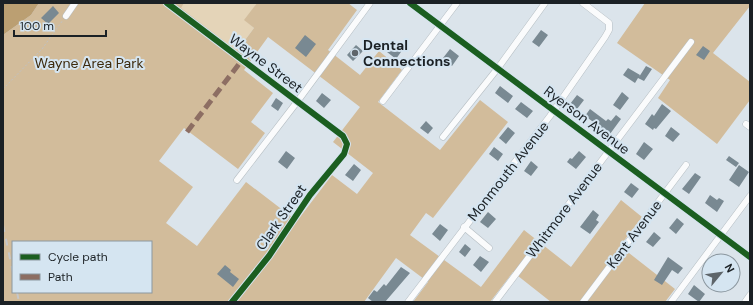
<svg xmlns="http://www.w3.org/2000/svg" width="753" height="305" font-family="'DM Sans',sans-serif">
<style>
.green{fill:#e4d4b8}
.forest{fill:#d2bc9b;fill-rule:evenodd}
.water{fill:#bb9f72}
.building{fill:#798992}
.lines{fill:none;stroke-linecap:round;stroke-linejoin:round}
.minor-casing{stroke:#b6bec3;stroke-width:7}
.path{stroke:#c0c2c4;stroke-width:1;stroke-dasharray:2 2;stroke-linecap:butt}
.minor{stroke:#fafbfc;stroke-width:6}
.rail{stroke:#c5c7c9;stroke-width:2;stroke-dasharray:7 7;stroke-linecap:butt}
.quiet{stroke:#8d6e63;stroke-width:5;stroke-dasharray:10 5;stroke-linecap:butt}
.cycleway-casing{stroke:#d5e5f1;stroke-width:8}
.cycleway{stroke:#1b5e20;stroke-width:6}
.poi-dot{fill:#5e656a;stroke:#d5e5f1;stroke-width:1.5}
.labels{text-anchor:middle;stroke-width:4;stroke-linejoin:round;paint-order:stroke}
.poi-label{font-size:14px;font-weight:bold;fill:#1b2125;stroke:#d5e5f1;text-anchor:start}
.park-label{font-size:14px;fill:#3d2a0c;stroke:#d5e5f1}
.street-label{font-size:14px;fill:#1b2125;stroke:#d5e5f1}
</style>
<rect width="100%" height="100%" fill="#dbe4eb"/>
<path class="green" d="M184,3H257L245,20L254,28L237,51L180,8Z"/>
<path class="forest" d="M39,3H184L181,8L237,51L254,28L244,20L257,3H348L357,10L328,50L360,75L379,51L402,70L378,102L440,150L480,100L508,122L433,218L426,213L410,235L481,287L524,230L571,267L621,200L642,217L620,246L675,289L665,302H551L513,272L490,302H413L428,282L396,258L364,302H3V35L31,15ZM268,37L360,107L333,142L373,173L357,194L332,175L297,221L246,182L197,246L166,223L193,187L159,161L184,128L238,169L265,133L251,122L273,93L244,70ZM13,242H151V292H13Z
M645,3H750V6L713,53L750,82V100L717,144L658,98L670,80L617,43Z"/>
<path class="water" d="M3,3H39L31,15L3,35Z"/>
<path class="building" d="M53,6L59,13L48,24L41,18Z
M541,30L548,35L539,47L532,42Z
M305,35L316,44L306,57L295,48Z
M394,42L403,49L396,59L387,52Z
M356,45L363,51L353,61L347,55Z
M703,46L710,51L704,60L696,55Z
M450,49L459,56L452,66L443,58Z
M646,66L652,69L644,81L638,78L635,83L623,75L628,68L640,75L639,77Z
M500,86L513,96L508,103L495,93Z
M622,92L629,98L620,110L613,105Z
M322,93L331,100L324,108L316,101Z
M577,95L584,100L577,109L570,104Z
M276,98L283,103L278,111L271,106Z
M521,102L533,111L527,118L515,109Z
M662,104L671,111L656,129L654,128L653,130L645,124L652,114L654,116Z
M590,109L606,121L608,119L611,121L616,115L621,119L610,134L585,116Z
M426,121L433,128L428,134L420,128Z
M508,127L515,133L506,144L499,138Z
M671,127L680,134L673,142L665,136Z
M644,142L653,149L644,160L636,154Z
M494,147L503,154L498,161L489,154Z
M286,151L295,158L287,169L278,162Z
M579,151L586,157L576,169L567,162L570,158L572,159Z
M729,156L739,163L736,167L726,160Z
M531,161L538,167L531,176L524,171Z
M354,164L361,170L353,181L345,175Z
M739,165L749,172L739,187L729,180Z
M695,173L701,177L689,194L682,189Z
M631,183L639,189L632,198L624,192Z
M710,195L717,200L719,198L724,201L717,212L705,203Z
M593,210L599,215L596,220L599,222L590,234L580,227Z
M488,212L496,219L488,228L480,222Z
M677,218L684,224L676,234L669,228Z
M440,224L448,230L440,241L432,234Z
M654,232L661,238L653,247L646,242Z
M465,244L471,249L465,257L459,252Z
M480,256L489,262L481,272L473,265Z
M668,257L683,268L678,274L672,270L662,285L654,280Z
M225,265L231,270L230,272L239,279L233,287L217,274Z
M401,267L410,273L385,302H373L368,298L374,290L377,292L384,284L386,286Z
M694,285L705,294L699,302L688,294Z"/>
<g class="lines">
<defs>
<path id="minor" d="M167,3L343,136L347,144L344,154L310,195L269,256L232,302
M410,3L750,257
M66,16L75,3
M383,101L457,3
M746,124L750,127
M443,137L498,68L545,3
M237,180L297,102L370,3
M464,227L489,248
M408,302L550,116L605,37L609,30V23L583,3
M495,302L691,42
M583,302L686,165
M671,302L750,196
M745,302L750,295"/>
</defs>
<use href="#minor" class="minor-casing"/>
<path class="path" d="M3,89L42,49L63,20"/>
<use href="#minor" class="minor"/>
<path class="rail" d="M3,225L13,273
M17,292L19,302"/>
<path class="quiet" d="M187,132L242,60"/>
<defs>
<path id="cycleway" d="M167,3L343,136L347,144L344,154L310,195L269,256L232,302
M410,3L750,257"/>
</defs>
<use href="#cycleway" class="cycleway-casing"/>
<use href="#cycleway" class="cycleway"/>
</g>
<circle class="poi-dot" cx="355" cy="53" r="4"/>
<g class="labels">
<g class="poi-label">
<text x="363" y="50">Dental<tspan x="363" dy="16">Connections</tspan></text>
</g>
<g class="park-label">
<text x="89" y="68">Wayne Area Park</text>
</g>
<g class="street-label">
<text transform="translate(266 63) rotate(37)" y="5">Wayne Street</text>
<text transform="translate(587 120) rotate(37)" y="5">Ryerson Avenue</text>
<text transform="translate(508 171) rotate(-52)" y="5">Monmouth Avenue</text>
<text transform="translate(564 210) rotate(-53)" y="5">Whitmore Avenue</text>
<text transform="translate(281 217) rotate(-55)" y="5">Clark Street</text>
<text transform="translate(634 234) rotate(-53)" y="5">Kent Avenue</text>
</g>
</g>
<rect width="753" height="305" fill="none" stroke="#1b2125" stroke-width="8"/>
<rect x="12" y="241" width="140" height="52" fill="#d5e5f1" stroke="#8b979f"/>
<rect x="20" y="254" width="20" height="6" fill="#1b5e20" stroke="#8b979f"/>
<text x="48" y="261" font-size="12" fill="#1b2125">Cycle path</text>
<rect x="20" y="274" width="20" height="6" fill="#8d6e63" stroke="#8b979f"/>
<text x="48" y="281" font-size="12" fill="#1b2125">Path</text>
<g transform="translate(721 273) rotate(61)"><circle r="19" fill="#d5e5f1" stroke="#8b979f"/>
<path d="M0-3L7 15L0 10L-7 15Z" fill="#5e656a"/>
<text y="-6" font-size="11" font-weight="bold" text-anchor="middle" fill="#1b2125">N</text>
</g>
<path d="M14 30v6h92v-6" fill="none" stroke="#1b2125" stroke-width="2"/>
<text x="20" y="30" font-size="12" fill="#1b2125" stroke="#d5e5f1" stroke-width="3" paint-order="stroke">100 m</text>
</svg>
